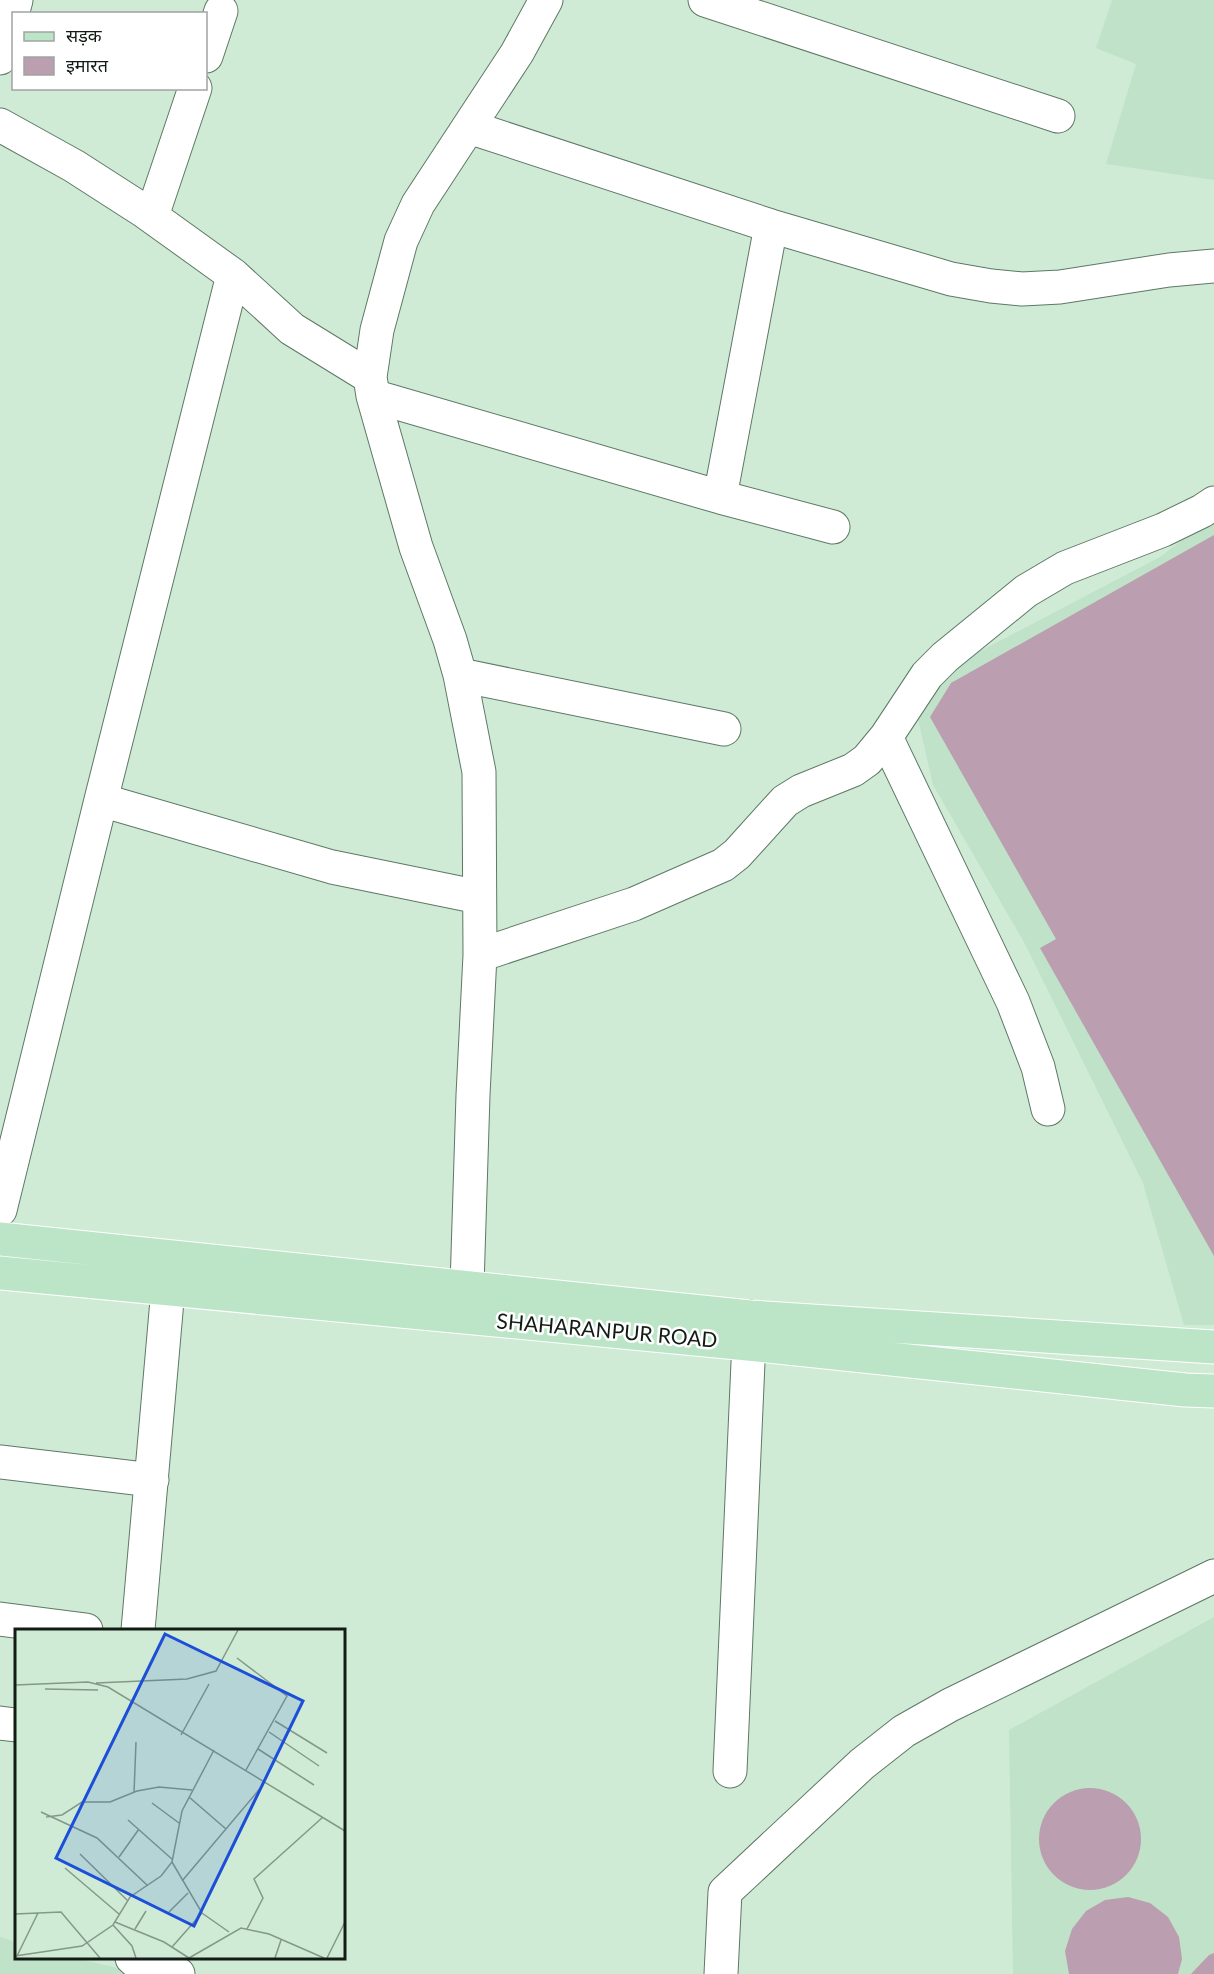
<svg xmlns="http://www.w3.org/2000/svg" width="1214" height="1974" font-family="Lato,'Noto Sans Devanagari',sans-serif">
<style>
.built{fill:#bfe2c8}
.building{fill:#bb9eb0}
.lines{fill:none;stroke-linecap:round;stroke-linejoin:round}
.minor-casing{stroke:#5e7865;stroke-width:35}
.secondary-casing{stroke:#5e7865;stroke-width:35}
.primary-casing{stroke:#fff;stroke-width:35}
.minor{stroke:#fff;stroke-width:33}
.secondary{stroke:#fff;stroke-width:33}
.primary{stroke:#bce5c8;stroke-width:33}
.labels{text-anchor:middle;stroke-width:5;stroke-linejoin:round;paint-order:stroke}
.street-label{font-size:21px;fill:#121c15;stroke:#fff}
.inset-road{fill:none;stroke:#839889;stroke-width:1.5}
.view{fill:#1d4ed8;fill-opacity:0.15;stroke:#1d4ed8;stroke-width:3}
.inset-edge{fill:none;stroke:#121c15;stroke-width:3}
</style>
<rect width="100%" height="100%" fill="#cfebd6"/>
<path class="built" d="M1112,0H1214V180L1106,164L1136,64L1096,48Z
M1214,515V1325H1184L1143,1183L1024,942L933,785L918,719L948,668L1160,557Z
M1214,1617V1974H1013L1009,1730Z
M0,1937L16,1942V1958H75L143,1974H0Z"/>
<path class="building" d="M1214,535V1256L1040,948L1056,939L930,717L951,683Z
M1039 1839a51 51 0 1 1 102 0a51 51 0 1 1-102 0Z
M1128,1897L1150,1903L1168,1917L1179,1937L1182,1959L1178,1974H1069L1065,1951L1072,1929L1086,1911L1105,1900Z
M1214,1953V1974H1191L1209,1955Z"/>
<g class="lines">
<defs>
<path id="minor" d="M705,0L1058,116
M206,56L221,11
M0,58L16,0
M0,125L74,166L144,211L233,275L292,329L370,377
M469,127L771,226L951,279L991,286L1022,289L1060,287L1169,270L1214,266
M152,216L195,88
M373,396L720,497L833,527
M720,497L771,226
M460,675L724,729
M886,737L1013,1002L1038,1067L1048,1109
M101,800L332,867L479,897
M480,955L634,904L723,865L737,854L785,801L801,791L853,770L867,760L886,737L927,675L945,657L1026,591L1065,568L1163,530L1202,511L1214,503
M0,1210L101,800L233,275
M462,1314L467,1286L473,1095L480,955L479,772L460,675L450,640L416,547L373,396L370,377L377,330L401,241L418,204L517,53L546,0
M0,1462L152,1480
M0,1619L86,1630
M138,1630L168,1289
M0,1723L16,1725
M730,1771L750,1317
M132,1958L141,1966L178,1974"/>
<path id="secondary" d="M721,1974L725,1892L862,1764L904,1731L950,1705L1214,1576"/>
<path id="primary" d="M0,1239L750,1317L1214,1347
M0,1273L748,1344L1185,1390L1214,1391"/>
</defs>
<use href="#minor" class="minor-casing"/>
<use href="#secondary" class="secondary-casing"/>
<use href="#primary" class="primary-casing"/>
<use href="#minor" class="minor"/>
<use href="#secondary" class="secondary"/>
<use href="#primary" class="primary"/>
</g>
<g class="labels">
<g class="street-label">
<text transform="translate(607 1331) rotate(5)" y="7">SHAHARANPUR ROAD</text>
</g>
</g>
<g transform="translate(15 1629)">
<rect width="330" height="330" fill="#cfebd6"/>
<path class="inset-road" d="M222,29L272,67L231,141M81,54L172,50L201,42L223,1M0,56L73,53L93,58L330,202M30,60L83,61M260,92L312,124M254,103L304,137M166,106L194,55M243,120L299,156M119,164L121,113M174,168L211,200M137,174L164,194M26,183L82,209L132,256M31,188L47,186L67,173H95L122,162L144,158L177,161M113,191L158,231M65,225L112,271M104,228L124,200M157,233L187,284L214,303M50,239L104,285M167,252L248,156M154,283L173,264M0,285L46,283L85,329M100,293L149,313L174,329M98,296L117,317L121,329M120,300L131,282M232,300L248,269L239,250L308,188M157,318L187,284M0,327L67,317L98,296L115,268L146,247L157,233L167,182L199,121M2,327L23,284M174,329L226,299L254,305L309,329M260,329L266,311M312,329L330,293"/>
<path class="view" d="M150,5L288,72L179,297L41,229Z"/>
<rect width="330" height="330" class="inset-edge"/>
</g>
<rect x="12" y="12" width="195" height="78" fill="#ffffff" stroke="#a0a4a1" stroke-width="1.5"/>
<rect x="24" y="32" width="30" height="9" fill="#bce5c8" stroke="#a0a4a1" stroke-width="1.5"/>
<text x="66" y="42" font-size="18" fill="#121c15">सड़क</text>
<rect x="24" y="57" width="30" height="18" fill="#bb9eb0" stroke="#a0a4a1" stroke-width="1.5"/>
<text x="66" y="72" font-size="18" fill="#121c15">इमारत</text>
</svg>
